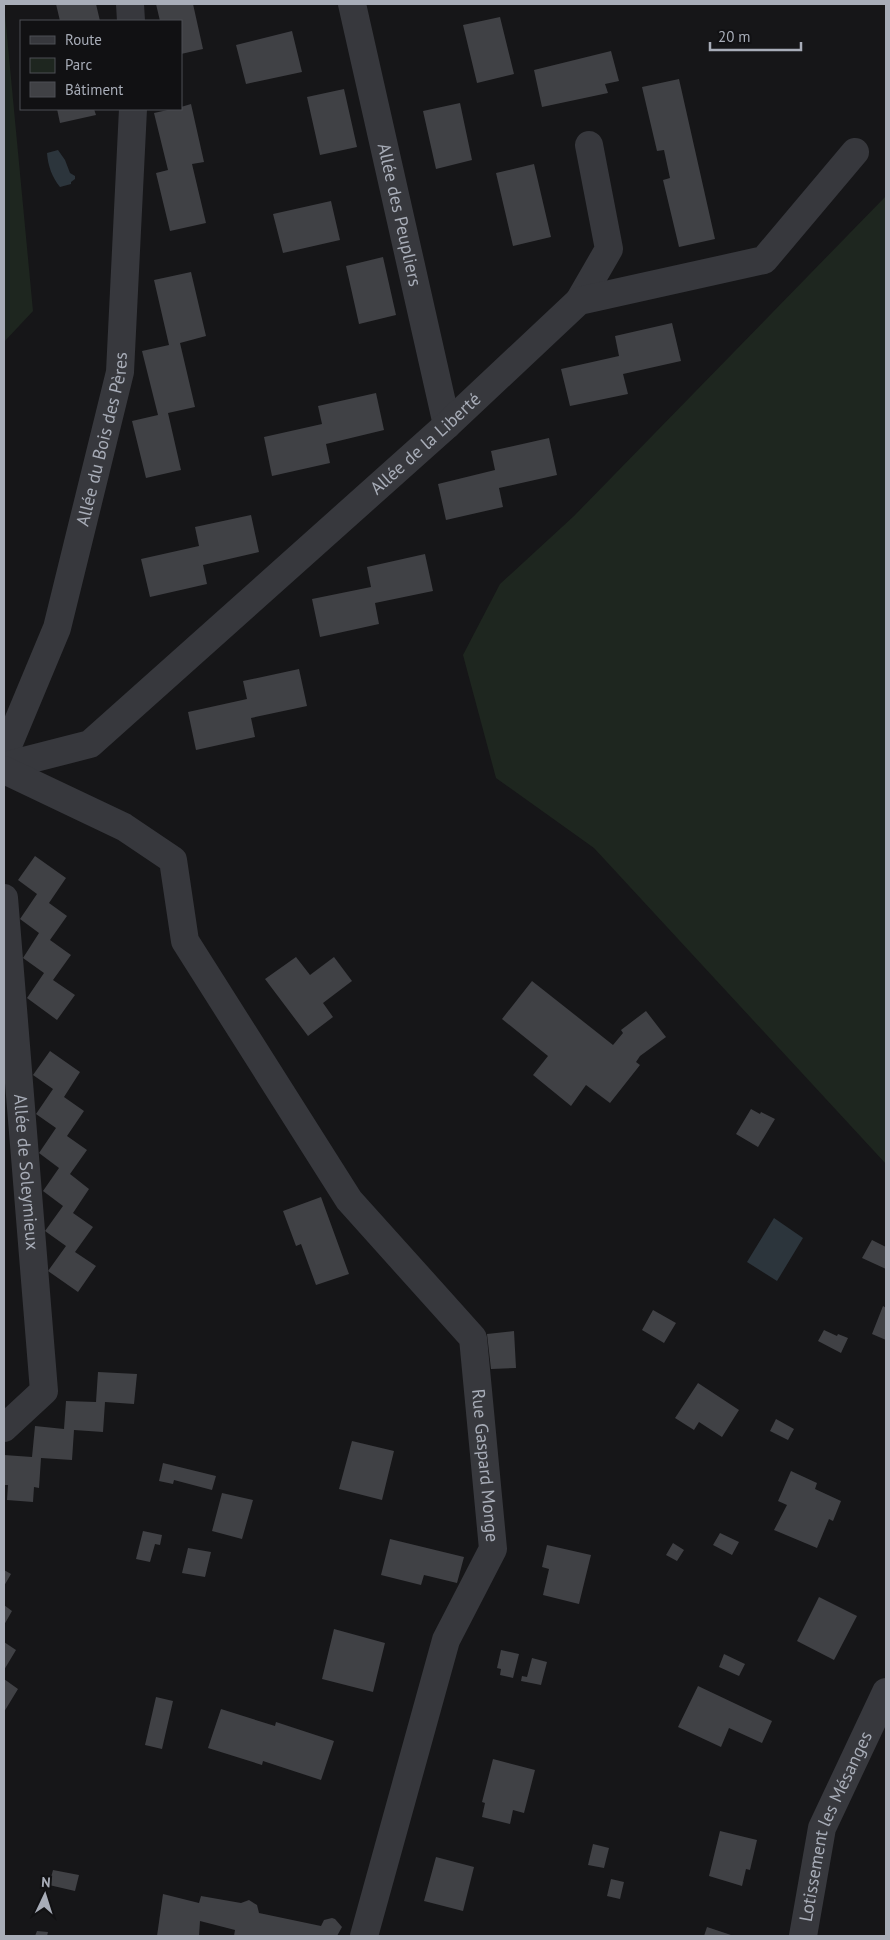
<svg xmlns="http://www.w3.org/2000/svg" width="890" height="1940" font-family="'PT Sans',sans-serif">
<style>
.green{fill:#1e261f}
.water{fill:#2c353c}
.building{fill:#404145}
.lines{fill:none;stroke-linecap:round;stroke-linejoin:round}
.minor{stroke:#37383d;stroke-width:28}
.labels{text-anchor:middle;stroke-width:5;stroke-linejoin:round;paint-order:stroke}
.street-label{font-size:18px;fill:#a8adb8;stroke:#111113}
</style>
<rect width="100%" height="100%" fill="#161618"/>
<path class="green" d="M4,4L33,311L4,342Z
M886,196V1164L594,848L496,778L463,655L500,584L574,516Z"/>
<path class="water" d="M58,150L65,160L70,173L75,176V179L71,182V184L60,187C52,177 48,166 47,153Z
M774,1218L803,1238L777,1281L747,1262Z"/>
<path class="building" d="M56,4H96L100,21H60Z
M156,4H193L203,49L181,54V21H160Z
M500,17L514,74L477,83L463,25Z
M292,31L302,72L246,84L236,45Z
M611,51L619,81L605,84L608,93L542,107L534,70Z
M679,79L715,239L679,247L663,180L670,178L664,150L657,151L642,87Z
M344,89L357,147L320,155L307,97Z
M460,103L472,160L436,169L423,111Z
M191,104L204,162L192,164L206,223L170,231L156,173L168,170L154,113L172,109H181V107Z
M57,109H94L96,115L60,123Z
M534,164L551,237L513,246L496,173Z
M331,201L340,240L283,253L273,214Z
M383,257L396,315L359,324L346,266Z
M191,272L206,336L180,343L195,407L168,413L181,470L146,478L132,421L158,415L142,351L169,345L154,280Z
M672,323L681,361L623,374L628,394L570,406L561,369L619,356L615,336Z
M376,393L384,430L326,444L330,463L272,476L264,437L322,424L318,406Z
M549,438L557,475L499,488L503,507L446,520L438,484L495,470L491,451Z
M251,515L259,552L203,565L207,584L150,597L141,559L199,546L195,527Z
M425,554L433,591L375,603L379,624L320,637L312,599L371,587L367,567Z
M299,669L307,706L251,718L255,737L196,750L188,712L247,699L243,681Z
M35,856L66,878L49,903L67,916L50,940L71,955L53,980L75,995L57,1020L27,998L44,973L23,958L39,933L20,919L37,894L18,880Z
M296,957L310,975L334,957L352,981L323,1003L333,1017L308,1036L265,979Z
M532,981L613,1045L623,1033L621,1030L646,1011L666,1037L640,1056L636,1062L640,1065L610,1103L586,1085L571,1106L533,1075L548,1056L502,1019Z
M50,1051L80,1072L64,1097L84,1111L67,1136L87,1150L70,1174L89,1189L73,1213L93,1227L75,1252L96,1266L78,1292L48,1271L66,1246L45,1231L63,1206L43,1191L59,1168L39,1153L56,1128L36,1114L53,1089L33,1075Z
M751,1109L760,1114L761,1112L775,1119L758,1147L736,1134Z
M321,1197L349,1274L316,1285L301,1244L296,1246L283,1211Z
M872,1240L886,1247V1269L862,1258Z
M883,1306L886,1308V1340L872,1334Z
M653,1310L676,1323L664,1343L642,1330Z
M824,1330L837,1336L838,1334L848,1338L841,1353L818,1341Z
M514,1331L516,1368L491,1369L487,1334Z
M98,1372L137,1374L134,1404L105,1402L103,1432L74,1430L72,1460L41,1458L39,1488L34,1487L33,1502L7,1500L8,1485H4V1455L32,1457L35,1426L64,1429L66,1401L96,1402Z
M698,1383L739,1410L722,1437L699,1422L694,1430L675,1418Z
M776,1419L794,1429L788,1440L770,1431Z
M352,1441L394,1451L382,1500L339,1489Z
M163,1463L216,1476L212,1490L174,1480L173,1484L159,1481Z
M791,1471L817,1483L815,1489L841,1501L833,1521L829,1519L817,1548L774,1530L787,1505L778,1501Z
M222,1493L253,1500L242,1539L212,1531Z
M143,1531L162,1535L160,1545L155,1544L150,1562L136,1559Z
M720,1533L739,1542L732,1555L713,1545Z
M390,1539L464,1557L457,1583L424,1575L421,1585L381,1575Z
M673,1543L684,1550L677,1561L666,1555Z
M547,1545L591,1555L579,1604L543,1595L549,1569L542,1567Z
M188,1548L211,1552L205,1577L182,1573Z
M4,1570L11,1574L4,1586Z
M819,1597L857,1616L834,1660L797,1641Z
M4,1605L12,1611L4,1625Z
M334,1629L385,1643L373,1692L322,1679Z
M4,1642L16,1650L4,1670Z
M501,1650L519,1654L513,1678L500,1675L501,1669L497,1668Z
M724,1654L745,1664L739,1676L719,1667Z
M532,1658L547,1662L541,1685L521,1681L522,1676L527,1677Z
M4,1679L18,1689L4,1712Z
M698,1686L772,1721L762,1743L729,1728L721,1747L678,1727Z
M156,1697L173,1701L162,1749L145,1745Z
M221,1709L275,1726L276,1722L334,1741L321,1780L263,1761L262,1765L208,1748Z
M493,1759L535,1770L524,1813L513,1810L510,1824L482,1817L485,1803L482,1802Z
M720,1831L757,1840L750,1870L746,1869L742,1886L709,1876Z
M593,1844L609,1848L604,1868L588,1865Z
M436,1857L474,1867L463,1911L424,1901Z
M53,1870L79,1875L75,1891L49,1885Z
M611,1879L624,1882L620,1899L607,1896Z
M163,1894L199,1903L201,1896L241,1903L249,1900L257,1905L259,1913L321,1926L324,1920L332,1918L335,1919L342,1927L337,1936H234L235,1930L200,1921L199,1936H157Z
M707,1927L734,1936H704Z
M37,1931L48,1932L47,1936H35Z"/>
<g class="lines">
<g class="minor">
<path d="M130,4L131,21"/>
<path id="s1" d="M352,4L447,425"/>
<path d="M579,301L609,249L589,145"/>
<path id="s2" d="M4,755L57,628L120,372L133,109"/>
<path id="s3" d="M4,766L90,744L447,425L579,301L764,260L855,152"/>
<path id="s4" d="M4,770L124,827L173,860L185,941L349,1200L473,1338L493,1549L446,1640L364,1936"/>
<path id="s5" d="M4,898L44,1391L4,1428"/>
<path id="s6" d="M803,1936L822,1828L886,1692"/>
</g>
</g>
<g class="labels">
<g class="street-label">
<text dy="6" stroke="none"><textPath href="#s1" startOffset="216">Allée des Peupliers</textPath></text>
<text dy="6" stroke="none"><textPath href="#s2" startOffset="332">Allée du Bois des Pères</textPath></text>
<text dy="6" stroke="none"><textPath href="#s3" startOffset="539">Allée de la Liberté</textPath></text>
<text dy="6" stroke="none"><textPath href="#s5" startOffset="275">Allée de Soleymieux</textPath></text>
<text dy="6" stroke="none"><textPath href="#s4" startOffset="894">Rue Gaspard Monge</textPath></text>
<text dy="6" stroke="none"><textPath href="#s6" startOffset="115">Lotissement les Mésanges</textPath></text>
</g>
</g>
<rect width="890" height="1940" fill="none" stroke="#a8adb8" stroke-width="10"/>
<rect x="20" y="20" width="162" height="90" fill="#111113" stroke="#4d4f55"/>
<rect x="30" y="36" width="25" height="8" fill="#37383d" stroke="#4d4f55"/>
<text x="65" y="45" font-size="15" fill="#a8adb8">Route</text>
<rect x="30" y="58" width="25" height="15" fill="#1e261f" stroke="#4d4f55"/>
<text x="65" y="70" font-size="15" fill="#a8adb8">Parc</text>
<rect x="30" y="82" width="25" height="15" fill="#404145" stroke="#4d4f55"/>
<text x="65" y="95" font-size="15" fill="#a8adb8">Bâtiment</text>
<g transform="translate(45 1895) rotate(4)" stroke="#111113" stroke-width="4" paint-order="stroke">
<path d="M0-4L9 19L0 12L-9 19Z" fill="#a8adb8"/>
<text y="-8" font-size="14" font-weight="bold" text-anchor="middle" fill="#a8adb8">N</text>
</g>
<path d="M710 42v8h91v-8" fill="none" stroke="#a8adb8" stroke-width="2.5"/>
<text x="718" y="42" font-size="15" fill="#a8adb8" stroke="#111113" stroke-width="4" paint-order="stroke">20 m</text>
</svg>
